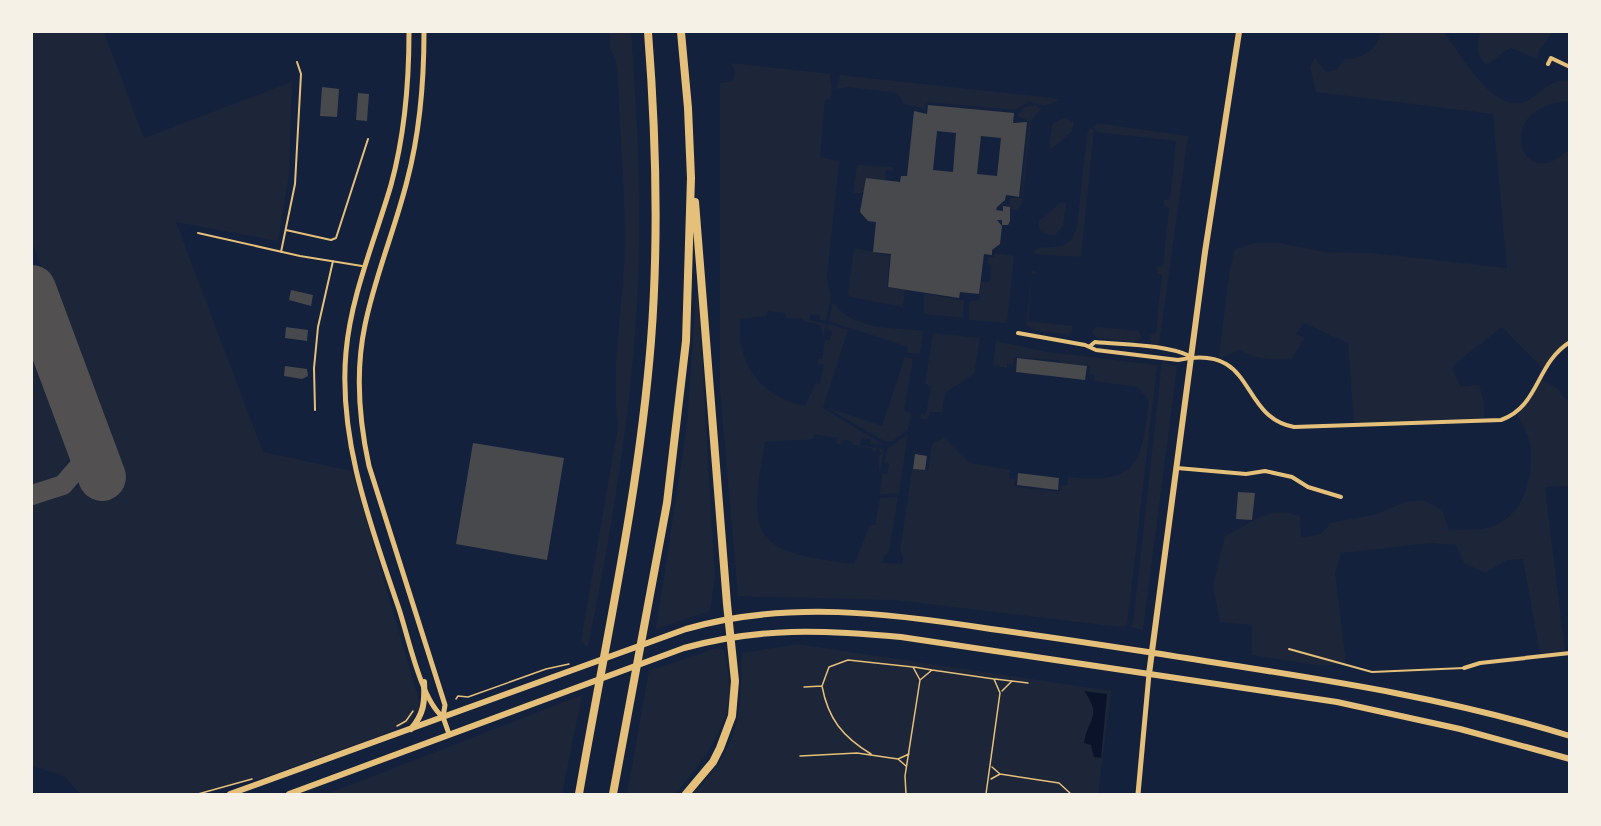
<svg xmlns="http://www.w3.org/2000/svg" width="1601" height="826" font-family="'Public Sans',sans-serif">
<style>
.green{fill:#1d2539}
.water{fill:#0b132b}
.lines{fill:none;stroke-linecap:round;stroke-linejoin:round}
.taxiway{stroke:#525050;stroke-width:20}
.runway{stroke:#525050;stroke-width:48}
.building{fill:#48494c;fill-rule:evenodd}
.path{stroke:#e5c07b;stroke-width:1.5}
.service{stroke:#e5c07b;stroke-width:2}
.minor{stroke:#e5c07b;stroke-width:4}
.tertiary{stroke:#e5c07b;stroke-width:5}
.secondary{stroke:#e5c07b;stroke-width:5}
.primary{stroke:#e5c07b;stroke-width:6}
.motorway{stroke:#e5c07b;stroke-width:8}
</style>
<rect width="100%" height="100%" fill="#14213d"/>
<path class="green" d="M32,32H104L144,138L292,82L289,174L278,241L176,222L263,452L352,471L419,701V708L410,722L387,733L265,777L203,794H80L64,776L32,766V504L118,471L32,242Z
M610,32H631C638,122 642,214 637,305C630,421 611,534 588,647L581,641L618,426C611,373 621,319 624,266C627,207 620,143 618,83L616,60L610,48Z
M1380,32H1444C1460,53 1498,124 1533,97C1545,88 1553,79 1569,81V101C1501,105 1515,174 1550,162C1556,160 1563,154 1569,150V342L1555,353L1543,369L1502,327L1457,362L1452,369L1461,387L1479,385L1484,402V422L1354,425L1348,343L1304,323L1296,334L1305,338L1291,359C1273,360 1254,359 1239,350L1219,359L1229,273L1235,249L1256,243H1280L1324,252L1372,253L1507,268L1493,114L1316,92L1310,67L1315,58L1326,72L1337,69L1345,59C1360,60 1379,49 1380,32Z
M1481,32H1553L1539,51L1537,59L1511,48C1500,52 1496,61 1485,64C1476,53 1476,44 1481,32Z
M731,63L830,74L832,92L830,99L825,100L820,157L839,161L827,276L831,299L826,320H820V315L810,314L809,320L826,324L823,339L821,325L803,321L802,318L787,319L785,313L767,311L766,316L740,319C736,364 761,397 805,406L815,384H820L824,365L818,363V359H822L825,340H830L832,331L827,330L828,324L848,330L823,408L884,445L871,444V439L861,438L860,445L884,449L880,473L878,457L882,454L878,449L874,452L871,448L853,445L852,442L844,440L840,444L836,443L837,438L814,434L813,439L765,442C747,542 754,551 854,564L870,525H875L880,498L898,497L889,551L883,558V563L902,564L903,557L900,551L912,469L928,471L932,444L944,437L970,463L1010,470L1009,478L1015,479L1014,486L1017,487L1060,492L1061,485H1067L1068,477C1139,485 1141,463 1149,401L1138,387L1094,381L1095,375L1089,374L1090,366L1061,363L1058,360L1014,357L1013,365L1007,364V368L993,366L996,341L1047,352L1157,365L1127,626L1120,627L895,600L738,596L720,390V83L733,81L735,71Z
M840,75L1061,99L1045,106L1028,102L1015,110L927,102L925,109L904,104L899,95L892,92L846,87L836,89Z
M1036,105L1041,109L1031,122L1022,204L1016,210L1010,209V198H1021L1029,121L1017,116L1024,107Z
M1064,118L1074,122L1072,131L1053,148H1049L1052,124Z
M1097,123L1188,136L1159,345L1151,343L1150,335L1156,332L1162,275L1157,273V267L1163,266L1169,208L1164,206V200L1170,199L1176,141L1096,132L1094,127Z
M1090,128L1094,130L1081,257L1033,254L1037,248L1063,246L1072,239L1077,227L1087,134Z
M857,165L892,167L893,169L892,171L886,170L885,180L862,193H853Z
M1061,202L1066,203L1063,226L1055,235C1046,236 1037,231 1039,221Z
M854,248L890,256L887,287L905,290L903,307L851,297L848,294Z
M995,253L1014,256L1007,323L969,320V302L979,300L981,282H990L991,265L987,264L988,257H994Z
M1032,270L1038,273L1032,274L1028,321L1073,326L1071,335L1034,330L1026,325Z
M697,282L715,577L710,611L656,629L687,425Z
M924,294L964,300L963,318L924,314Z
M833,302C853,331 892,327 923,331L920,354L907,353L908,347L829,321Z
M1096,327L1139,331L1141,338L1136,342L1098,338L1092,333Z
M32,333L73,443C69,466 57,486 32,488Z
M933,333L980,338L974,374L945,393L942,412H930L927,420L920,418L921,414H926L931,386L925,384Z
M905,357L913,359L904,411L911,413L908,430L891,442L884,441L826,407L882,426Z
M1162,362L1177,367L1143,630L1130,627L1133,624Z
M1541,379L1560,390V394L1569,402V486L1545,487L1565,651L1540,654L1523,559L1507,560L1485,573L1464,563L1456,545L1431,543L1341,553L1335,573L1346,663L1322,666L1252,655V625L1220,622L1213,586L1225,536C1255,522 1266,505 1300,516L1301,537L1320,535L1331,523L1377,514L1405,502L1423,500L1442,510L1449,530C1461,530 1475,530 1487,528C1523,520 1535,476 1530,443C1528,433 1521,422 1516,413Z
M908,434L899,493L880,494L882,474H887L889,464L884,463L887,449Z
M797,644L1111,691L1098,794H693C724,761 738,738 741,691C742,678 740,666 742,653Z
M716,648L724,650C726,665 731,682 729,697C724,736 699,765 675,794H627L649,671Z
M582,695L562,794H327Z"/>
<path class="water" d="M1084,691L1107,694L1101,758L1094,757L1091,745L1084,743C1088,717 1103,717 1084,691Z"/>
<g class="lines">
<path class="taxiway" d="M32,495L63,485L81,464"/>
<path class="runway" d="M32,289L102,477"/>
</g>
<path class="building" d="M322,87L339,89L337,117L320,116Z
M358,93L369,94L367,121L356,120Z
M928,105L1014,113L1013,123L1027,122L1019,197L1006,195L1005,200L997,207L996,210L1003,211V206L1010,207V221L1008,225H1002V220H997L1002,226L1000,244L992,250V255L984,254L979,294L960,292L959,298L888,287L891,254L873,252L876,222L868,221L860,212L866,178L900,182L901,176H907L914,111L927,114ZM937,131L956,133L953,172L933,170ZM981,136L1001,138L997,176L977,174Z
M291,290L313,295L311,306L289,300Z
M286,327L308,330L307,341L285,338Z
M1017,358L1087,366L1085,380L1016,372Z
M285,366L307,369L308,376L302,379L284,376Z
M473,443L564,458L547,560L456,544Z
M915,454L927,456L925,470L913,469Z
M1018,473L1059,478L1058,490L1017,485Z
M1238,492L1255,493L1252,520L1236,519Z"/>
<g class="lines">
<path class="path" d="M914,667L932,670
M995,679L1028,683
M822,686L829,667L848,660L913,667L920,680
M804,687L822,686C828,719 843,737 871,754
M1002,691L1011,682
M456,699L458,696L468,697L546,669L569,664
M397,726L406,721L413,711
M800,756L857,753L898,759
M906,766L898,759L909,754
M1000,774L1059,783L1071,794
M991,779L1000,774L992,767
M198,794L252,779
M906,794L905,776L920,680L932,670L994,679L1000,693L986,794"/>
<path class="service" d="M286,230L331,240L336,238L368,139
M198,233L300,256L362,266
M281,252L295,184L301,74L297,62
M315,410L314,368L318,327L333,261
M1289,649L1372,672L1464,668"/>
<path class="minor" d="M1548,64L1551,58L1570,67
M1018,333L1085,345L1096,350L1178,360C1258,343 1237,416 1294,427L1501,420C1540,406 1535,364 1570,342
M1090,346L1095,342C1125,345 1163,344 1190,356
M1177,468L1246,474L1265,471L1292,477L1308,487L1341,497
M1464,668L1480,663L1570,653"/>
<path class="tertiary" d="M409,32C409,84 405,134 391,185C375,240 351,295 346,352C338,440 371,526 399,609C408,636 421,700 443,717
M424,32C424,82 420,132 407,181C395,229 375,276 365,325C355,372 359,420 369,466L445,705L443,717L449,734"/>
<path class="secondary" d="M1138,794L1149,674"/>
<path class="primary" d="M1149,674L1205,252L1239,32
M411,729C424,714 425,702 424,682
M230,794L686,629C787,600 889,613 991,629C1043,636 1096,644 1148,652C1290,675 1432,693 1570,736
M289,794L684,648C761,627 822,630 901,637L1337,702L1460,729L1570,759"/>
<path class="motorway" d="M579,794C605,644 639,493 651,341C659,238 656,134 648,32
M613,794L667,503L686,341L691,178L688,108L681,32
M686,794L713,762L720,748L732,716L735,681L727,604L695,202"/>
</g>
<rect width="1601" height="826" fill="none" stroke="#f6f1e7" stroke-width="66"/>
</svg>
